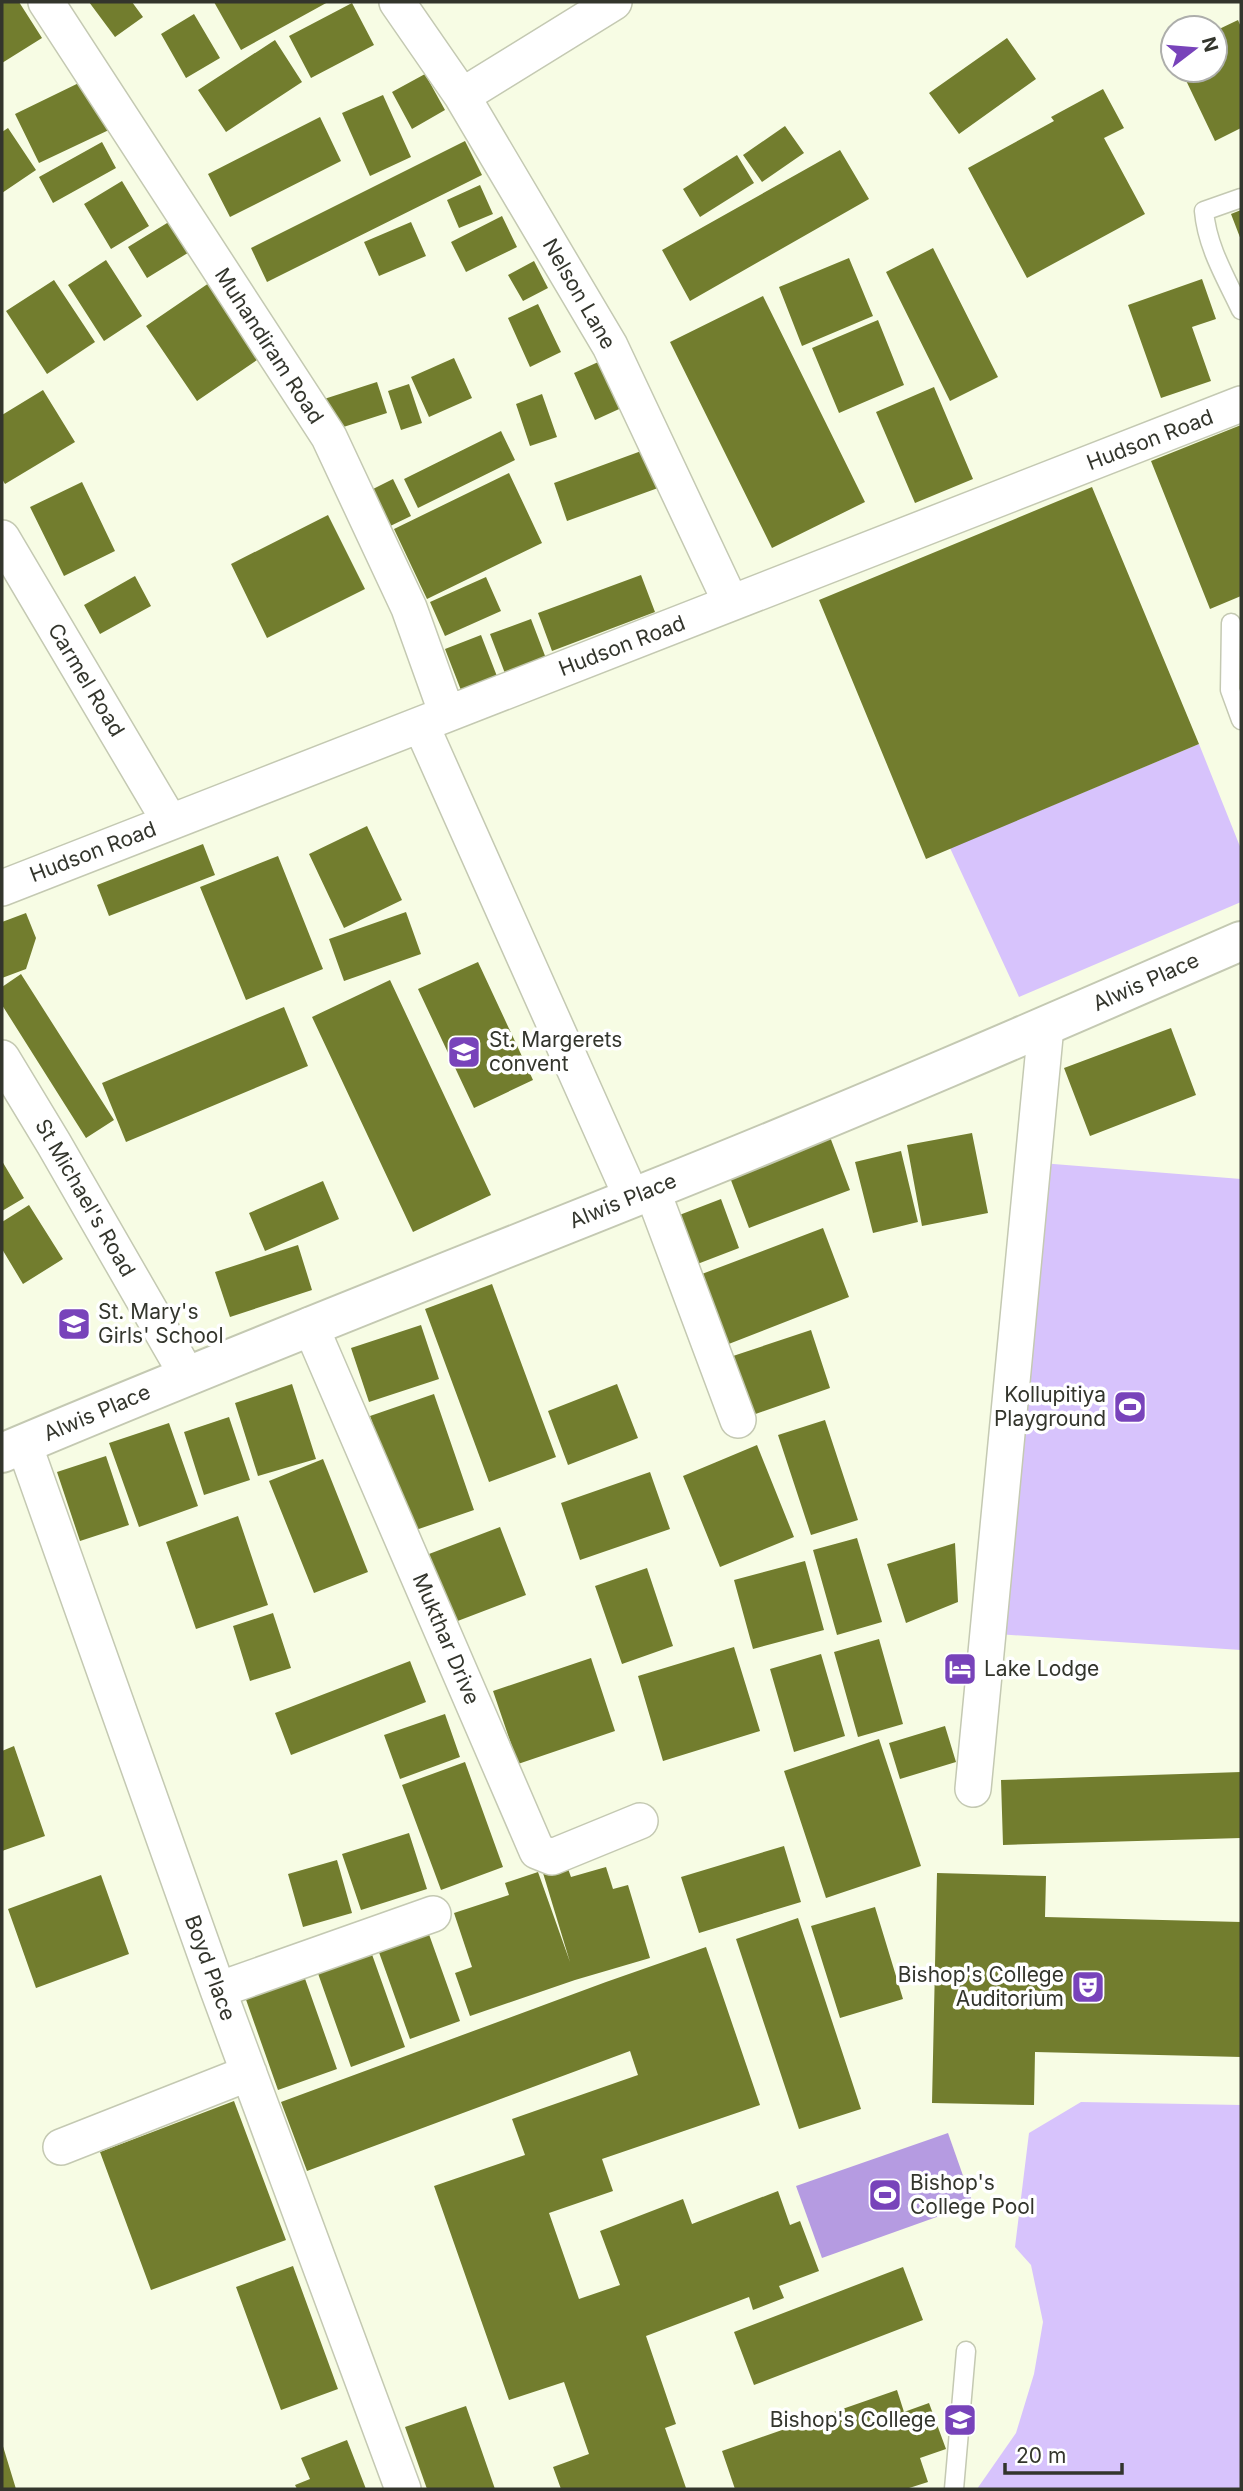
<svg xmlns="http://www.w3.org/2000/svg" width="1243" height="2491" font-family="Inter,sans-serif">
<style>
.green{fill:#d7c3fc}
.water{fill:#b59be1}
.building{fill:#727d2e}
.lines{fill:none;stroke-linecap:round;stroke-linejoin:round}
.lane-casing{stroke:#c4c9b2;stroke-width:21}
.street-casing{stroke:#c4c9b2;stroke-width:38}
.secondary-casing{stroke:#c4c9b2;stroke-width:42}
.lane{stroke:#fff;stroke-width:18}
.street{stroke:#fff;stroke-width:35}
.secondary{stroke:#fff;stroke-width:38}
.labels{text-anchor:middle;stroke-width:7;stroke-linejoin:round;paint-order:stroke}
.street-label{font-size:21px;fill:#33352c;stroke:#fff}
.poi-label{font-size:21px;fill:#33352c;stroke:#fff;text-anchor:start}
</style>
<rect width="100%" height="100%" fill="#f7fce4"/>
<path class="green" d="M1199,744L1241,849V902L1019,997L950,848Z
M1041,1163L1241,1179V1650L997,1634Z
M1081,2102L1241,2105V2489H977L1016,2433L1034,2374L1043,2322L1031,2265L1015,2247L1029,2133Z"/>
<path class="water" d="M948,2133L973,2204L822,2258L796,2186Z"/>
<path class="building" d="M2,2H19L42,38L2,63Z
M89,2H132L143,17L115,37Z
M214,2H328L241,50Z
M352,3L374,45L311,78L289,36Z
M194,14L220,58L186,78L161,34Z
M1238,20L1241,27V128L1215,141L1181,70H1215V31Z
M1007,38L1036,79L959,134L929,93Z
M275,40L302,82L226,132L198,90Z
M425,74L445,110L412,129L392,92Z
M87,79L111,129L39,163L15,114Z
M1103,89L1124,128L1104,138L1145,214L1027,278L968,168L1054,121L1051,117Z
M383,95L411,157L370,176L342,113Z
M320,117L341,161L230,217L208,174Z
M785,126L804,153L762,182L743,155Z
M8,128L36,170L2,193V132Z
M465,141L482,175L267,282L251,248Z
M102,142L116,168L53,203L39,177Z
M840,150L869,199L690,301L662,250Z
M737,155L754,183L700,217L683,189Z
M122,181L149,226L111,249L84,204Z
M480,185L493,214L459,228L447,200Z
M1241,210V240L1231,214Z
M502,216L517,247L466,272L451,242Z
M172,220L191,251L147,278L128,247Z
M411,222L426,256L379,276L364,242Z
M933,248L998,377L950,401L886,272Z
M849,258L873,316L802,346L779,287Z
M106,260L142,316L104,341L68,285Z
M534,261L548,288L523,301L508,275Z
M1202,279L1216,319L1192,327L1211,381L1161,398L1128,305Z
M54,280L95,342L47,374L6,311Z
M209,283L260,358L197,401L146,326Z
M763,296L865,502L772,548L670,342Z
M538,304L561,352L530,367L508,318Z
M878,320L904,385L839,413L812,348Z
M454,358L472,398L429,417L411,377Z
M607,358L628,405L595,420L574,373Z
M377,382L387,413L331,431L321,400Z
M409,384L422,423L401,430L388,391Z
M934,387L973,479L915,503L876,412Z
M43,390L75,442L5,484L2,479V415Z
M542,394L557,437L530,446L516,404Z
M1241,425V596L1210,609L1151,461Z
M501,431L515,460L418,508L404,479Z
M644,450L658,488L567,521L554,483Z
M509,473L542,543L427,599L394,529Z
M393,479L411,516L382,530L365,493Z
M82,482L115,551L64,576L30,507Z
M1092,487L1199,744L926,859L819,600Z
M328,515L365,589L267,638L231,564Z
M641,575L655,612L552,651L538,613Z
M135,576L151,606L100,634L84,605Z
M486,577L501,611L445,636L430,602Z
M531,619L547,661L506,676L490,634Z
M481,635L500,684L464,698L445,649Z
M367,826L402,900L344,928L309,854Z
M203,844L215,875L109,916L97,885Z
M278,856L323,969L246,1000L200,887Z
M406,912L421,954L344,981L329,939Z
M26,913L36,938L26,969L2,978V922Z
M478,962L533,1080L474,1108L418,989Z
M21,974L114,1120L86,1138L2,1005V987Z
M390,980L491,1195L413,1232L312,1017Z
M284,1007L308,1066L126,1142L102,1083Z
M1171,1028L1196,1095L1090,1136L1064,1068Z
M827,1129L850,1190L749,1228L726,1167Z
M972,1133L988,1213L922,1226L907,1145Z
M901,1151L918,1222L873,1233L855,1162Z
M2,1161L24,1198L2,1211Z
M323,1181L339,1219L265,1251L249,1213Z
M721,1199L739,1248L687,1268L669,1219Z
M29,1205L63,1259L23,1284L2,1249V1222Z
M823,1228L849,1297L721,1347L694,1277Z
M298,1245L312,1290L230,1317L215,1272Z
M492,1284L556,1457L489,1482L425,1309Z
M421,1325L439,1379L369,1402L351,1348Z
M811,1330L830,1388L747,1417L727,1358Z
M292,1384L316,1459L258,1476L235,1403Z
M617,1384L638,1438L568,1465L548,1411Z
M434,1394L474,1510L410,1532L370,1416Z
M229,1417L250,1480L204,1495L184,1432Z
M825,1420L858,1520L811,1535L778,1435Z
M169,1423L198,1506L139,1527L109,1443Z
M757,1445L794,1537L720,1567L683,1476Z
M106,1456L129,1525L80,1541L57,1472Z
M323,1459L368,1572L314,1593L269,1481Z
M650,1472L670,1529L580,1560L561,1503Z
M238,1516L268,1605L196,1629L166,1542Z
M500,1527L526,1595L455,1622L429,1554Z
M857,1538L882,1622L837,1635L813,1550Z
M955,1543L958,1602L906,1623L887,1564Z
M805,1561L824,1630L753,1649L734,1580Z
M647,1568L673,1646L622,1664L595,1586Z
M273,1613L291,1668L250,1681L233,1626Z
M879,1639L903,1724L858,1737L834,1652Z
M734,1647L760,1731L663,1761L638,1676Z
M821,1654L845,1736L794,1752L770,1669Z
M591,1658L615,1731L518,1764L493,1691Z
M410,1661L426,1702L291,1755L275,1713Z
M445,1714L460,1757L400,1779L384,1735Z
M945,1726L956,1762L900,1779L889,1743Z
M879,1739L921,1866L826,1898L784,1771Z
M14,1746L45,1836L2,1851V1751Z
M465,1762L503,1867L441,1890L402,1785Z
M1241,1772V1838L1003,1845L1001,1780Z
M409,1833L427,1889L361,1910L342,1854Z
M784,1846L801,1902L699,1933L681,1877Z
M337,1860L352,1913L303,1927L288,1874Z
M567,1866L571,1877L606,1867L613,1889L628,1885L650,1958L575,1980L470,2016L455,1973L472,1967L454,1913L509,1895L505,1883L538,1872L570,1962L543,1873Z
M937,1873L1046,1876L1045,1917L1241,1922V2057L1035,2052L1034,2105L932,2103Z
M101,1875L129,1954L36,1988L8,1909Z
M875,1907L903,1999L840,2018L811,1926Z
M798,1918L861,2109L799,2129L736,1939Z
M426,1926L460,2021L410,2039L376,1944Z
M369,1946L405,2047L351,2067L315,1965Z
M706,1947L760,2105L602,2159L613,2191L549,2213L579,2299L620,2285L600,2231L683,2199L692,2224L778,2191L790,2225L800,2221L819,2271L779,2286L784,2298L753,2310L749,2297L646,2336L676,2424L665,2428L686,2488L561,2489L553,2467L589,2454L564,2382L509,2400L434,2186L525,2155L512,2119L638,2075L630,2051L307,2171L281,2102L606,1982Z
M303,1973L337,2069L278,2090L244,1994Z
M234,2101L286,2240L151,2290L100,2152Z
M293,2266L338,2389L281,2410L236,2287Z
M903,2267L923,2320L754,2385L734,2332Z
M897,2390L904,2412L929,2403L946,2449L920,2458L928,2482L906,2489H735L722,2451Z
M466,2406L495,2489H427L405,2427Z
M347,2440L366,2489H297L295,2485L310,2479L301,2458Z
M2,2443L16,2489H2Z"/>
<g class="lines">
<defs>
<path id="lane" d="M1241,198L1204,211C1207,247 1226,278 1241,310
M1231,623L1230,690L1241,720
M954,2489L966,2351"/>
<path id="street" d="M46,2L329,437L409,608L447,714
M397,2L462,96L610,346L731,603
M462,96L614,2
M2,538L170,822
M421,725L632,1198
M2,888L1241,404
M2,1058L54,1144L187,1375
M652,1190L738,1420
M310,1325L537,1851L552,1857L640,1821
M24,1444L218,1990L403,2489
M973,1789L1046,1026
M218,1990L433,1914
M61,2147L249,2073"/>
<path id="secondary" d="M2,1453C217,1362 435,1277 652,1190C850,1111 1046,1026 1241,941"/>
</defs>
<use href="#lane" class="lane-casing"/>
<use href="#street" class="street-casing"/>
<use href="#secondary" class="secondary-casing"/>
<use href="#lane" class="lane"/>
<use href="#street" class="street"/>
<use href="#secondary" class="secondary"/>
</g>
<defs>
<symbol id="school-square" viewBox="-11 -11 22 22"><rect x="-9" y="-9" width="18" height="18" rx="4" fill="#7843ba" stroke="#fff"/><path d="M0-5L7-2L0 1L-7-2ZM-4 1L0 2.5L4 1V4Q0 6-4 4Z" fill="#fff"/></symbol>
<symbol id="stadium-square" viewBox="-11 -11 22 22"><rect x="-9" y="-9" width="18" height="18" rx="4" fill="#7843ba" stroke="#fff"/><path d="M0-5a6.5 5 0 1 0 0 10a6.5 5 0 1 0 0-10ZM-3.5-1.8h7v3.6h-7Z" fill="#fff"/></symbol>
<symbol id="hotel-square" viewBox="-11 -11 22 22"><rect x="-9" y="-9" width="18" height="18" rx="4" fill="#7843ba" stroke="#fff"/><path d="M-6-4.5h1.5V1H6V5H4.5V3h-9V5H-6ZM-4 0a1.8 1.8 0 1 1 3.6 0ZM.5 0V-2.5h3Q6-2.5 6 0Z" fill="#fff"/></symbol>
<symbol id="theatre-square" viewBox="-11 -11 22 22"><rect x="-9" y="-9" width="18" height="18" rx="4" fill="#7843ba" stroke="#fff"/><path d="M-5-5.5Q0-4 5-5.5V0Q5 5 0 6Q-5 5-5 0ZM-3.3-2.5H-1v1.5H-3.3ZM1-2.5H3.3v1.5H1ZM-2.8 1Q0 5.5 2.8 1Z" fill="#fff"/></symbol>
</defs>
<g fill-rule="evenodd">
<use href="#school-square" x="445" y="1033" width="38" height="38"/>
<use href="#school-square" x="55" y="1305" width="38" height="38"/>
<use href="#stadium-square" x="1111" y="1388" width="38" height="38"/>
<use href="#hotel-square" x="941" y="1650" width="38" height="38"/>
<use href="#theatre-square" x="1069" y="1968" width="38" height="38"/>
<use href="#stadium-square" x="866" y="2176" width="38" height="38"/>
<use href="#school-square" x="941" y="2401" width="38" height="38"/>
</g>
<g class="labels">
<g class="street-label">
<text transform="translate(579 294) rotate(60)" y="7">Nelson Lane</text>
<text transform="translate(269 346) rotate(57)" y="7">Muhandiram Road</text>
<text transform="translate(1150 440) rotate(-21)" y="7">Hudson Road</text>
<text transform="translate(622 646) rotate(-21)" y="7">Hudson Road</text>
<text transform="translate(86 680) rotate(59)" y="7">Carmel Road</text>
<text transform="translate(93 852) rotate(-21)" y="7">Hudson Road</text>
<text transform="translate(1146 982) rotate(-24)" y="7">Alwis Place</text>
<text transform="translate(85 1198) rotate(60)" y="7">St Michael's Road</text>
<text transform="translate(623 1201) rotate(-22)" y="7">Alwis Place</text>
<text transform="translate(97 1413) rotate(-23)" y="7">Alwis Place</text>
<text transform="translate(446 1639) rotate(67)" y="7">Mukthar Drive</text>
<text transform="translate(210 1968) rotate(70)" y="7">Boyd Place</text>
</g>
<g class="poi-label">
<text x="489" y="1047">St. Margerets<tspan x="489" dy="24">convent</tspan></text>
<text x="98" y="1319">St. Mary's<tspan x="98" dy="24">Girls' School</tspan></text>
<text x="1106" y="1402" text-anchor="end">Kollupitiya<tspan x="1106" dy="24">Playground</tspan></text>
<text x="984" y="1676">Lake Lodge</text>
<text x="1064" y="1982" text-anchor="end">Bishop's College<tspan x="1064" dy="24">Auditorium</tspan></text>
<text x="910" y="2190">Bishop's<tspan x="910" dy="24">College Pool</tspan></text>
<text x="936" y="2427" text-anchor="end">Bishop's College</text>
</g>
</g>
<rect width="1243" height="2491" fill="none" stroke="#33352c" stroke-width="7"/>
<g transform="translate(1194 49) rotate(74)"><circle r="33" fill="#ffffff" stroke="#adaeab" stroke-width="2"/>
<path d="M0-5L12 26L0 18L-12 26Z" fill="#7843ba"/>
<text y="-10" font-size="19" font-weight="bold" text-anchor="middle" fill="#33352c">N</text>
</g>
<path d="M1005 2463v10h117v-10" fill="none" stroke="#33352c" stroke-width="3.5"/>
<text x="1016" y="2463" font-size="21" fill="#33352c" stroke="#ffffff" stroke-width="5" paint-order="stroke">20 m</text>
</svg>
